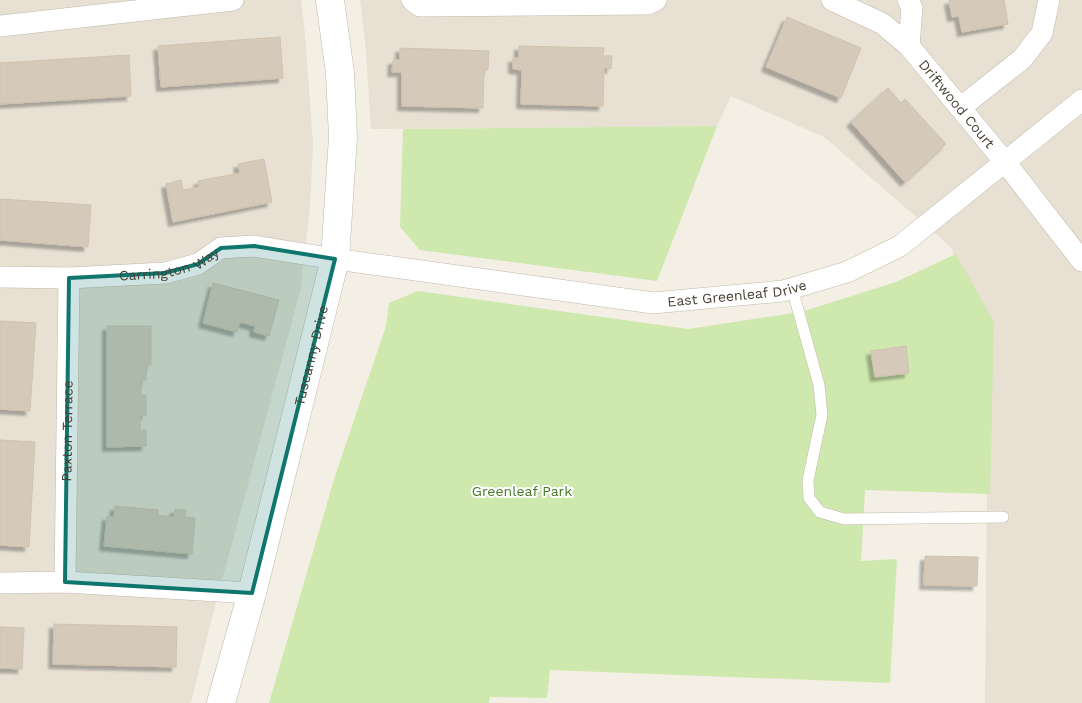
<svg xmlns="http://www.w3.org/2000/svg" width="1082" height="703" font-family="'Work Sans',sans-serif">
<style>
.residential{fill:#e7e0d3}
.park{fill:#cee8ad}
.building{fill:#d5caba;stroke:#d0c2ad;filter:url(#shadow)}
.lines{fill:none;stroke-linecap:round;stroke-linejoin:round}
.service-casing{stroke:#c1b9aa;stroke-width:12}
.minor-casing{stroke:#c1b9aa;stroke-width:22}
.tertiary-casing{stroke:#c1b9aa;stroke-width:29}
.service{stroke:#fff;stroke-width:11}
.minor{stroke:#fff;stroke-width:21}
.tertiary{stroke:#fff;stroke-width:28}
.marked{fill:#0f766e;fill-opacity:0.2;stroke:#0f766e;stroke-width:4;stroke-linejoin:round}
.labels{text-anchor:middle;stroke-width:4;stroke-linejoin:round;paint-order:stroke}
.street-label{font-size:14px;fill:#453f34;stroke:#fff}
.park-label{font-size:14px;fill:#467827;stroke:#fff}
</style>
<defs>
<filter id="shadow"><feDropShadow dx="-4.5" dy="4.5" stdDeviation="1" flood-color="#0004"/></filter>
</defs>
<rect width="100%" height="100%" fill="#f3efe5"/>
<path class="residential" d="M0,0H301L305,34L313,144L310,208L300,292L210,625L191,703H0Z
M360,0H1082V703H985L987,492L952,248L824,137L731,96L717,126L371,129L366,50Z"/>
<path class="park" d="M717,126L657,281L420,250L400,227L403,129Z
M956,254L994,322L990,494L865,490L861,561L897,559L890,683L550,670L547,698L490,697L489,703H269L335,476L386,326L389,303L418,291L688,329L801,312L896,282Z"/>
<path class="building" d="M949,0H1004L1008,24L962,32L959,16L952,17Z
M787,17L861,48L841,98L766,67Z
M280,37L283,78L161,87L158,46Z
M519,46L604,48L603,56H612L611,69L604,68L603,106L521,104L522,70L513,69V58H519Z
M400,48L489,51L488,70H484L483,108L402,106V72H392L393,60H400Z
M129,55L131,96L0,104V63Z
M888,88L901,103L905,99L946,144L905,182L851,122Z
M264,159L272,202L173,222L166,184L181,180L183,190L199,187L198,181L240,173L238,164Z
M0,199L91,205L88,247L0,240Z
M213,283L279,300L269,336L254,332L255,326L240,322L237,332L203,323Z
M0,321L36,323L30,411L0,409Z
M107,326H151V365H146V380H141V395H146V415H140V430H146V446L107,447Z
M906,346L909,373L875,377L871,351Z
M0,440L35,442L29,547L0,545Z
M115,506L158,510V515L174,517L175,509L186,510L185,517L195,518L192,554L104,546L107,516L114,517Z
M925,556L978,557L977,586L924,585Z
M54,624L177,627L176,667L53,664Z
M0,627L24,628L22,669L0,668Z"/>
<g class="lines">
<defs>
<path id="service" d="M792,288L819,385L822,415L808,480L809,498L820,512L844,519L1003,517"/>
<g id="minor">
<path d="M412,0L420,6L648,4L656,0"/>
<path d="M832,0L883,24L909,46L912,8L908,0"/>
<path d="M0,26L233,0"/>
<path id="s1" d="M909,46L1005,162L1082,261"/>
<path d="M960,108L1022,59L1042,33L1049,0"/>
<path id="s2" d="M0,277L69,278L165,273L198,264L221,248L254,246L335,259L653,303L783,291L847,272L900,246L1082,100"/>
<path id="s3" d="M65,582L69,278"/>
<path d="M0,583L65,582L252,593"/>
</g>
<g id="tertiary">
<path id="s4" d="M221,703L252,593L335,259L343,137L340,73L330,0"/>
</g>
</defs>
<use href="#service" class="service-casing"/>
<use href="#minor" class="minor-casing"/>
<use href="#tertiary" class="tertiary-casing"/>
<use href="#service" class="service"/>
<use href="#minor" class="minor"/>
<use href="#tertiary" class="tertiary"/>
</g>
<path class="marked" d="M254,246L335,259L252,593L65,582L69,278L165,273L198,264L221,248Z"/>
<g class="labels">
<g class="street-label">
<text dy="5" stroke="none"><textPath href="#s1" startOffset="75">Driftwood Court</textPath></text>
<text dy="5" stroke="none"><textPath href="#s2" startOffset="171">Carrington Way</textPath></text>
<text dy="5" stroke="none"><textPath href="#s2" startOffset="748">East Greenleaf Drive</textPath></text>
<text dy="5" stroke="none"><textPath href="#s4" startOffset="359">Tuscanny Drive</textPath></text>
<text dy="5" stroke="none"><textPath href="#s3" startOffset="151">Paxton Terrace</textPath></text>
</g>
<g class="park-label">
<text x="522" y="496">Greenleaf Park</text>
</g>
</g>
</svg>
